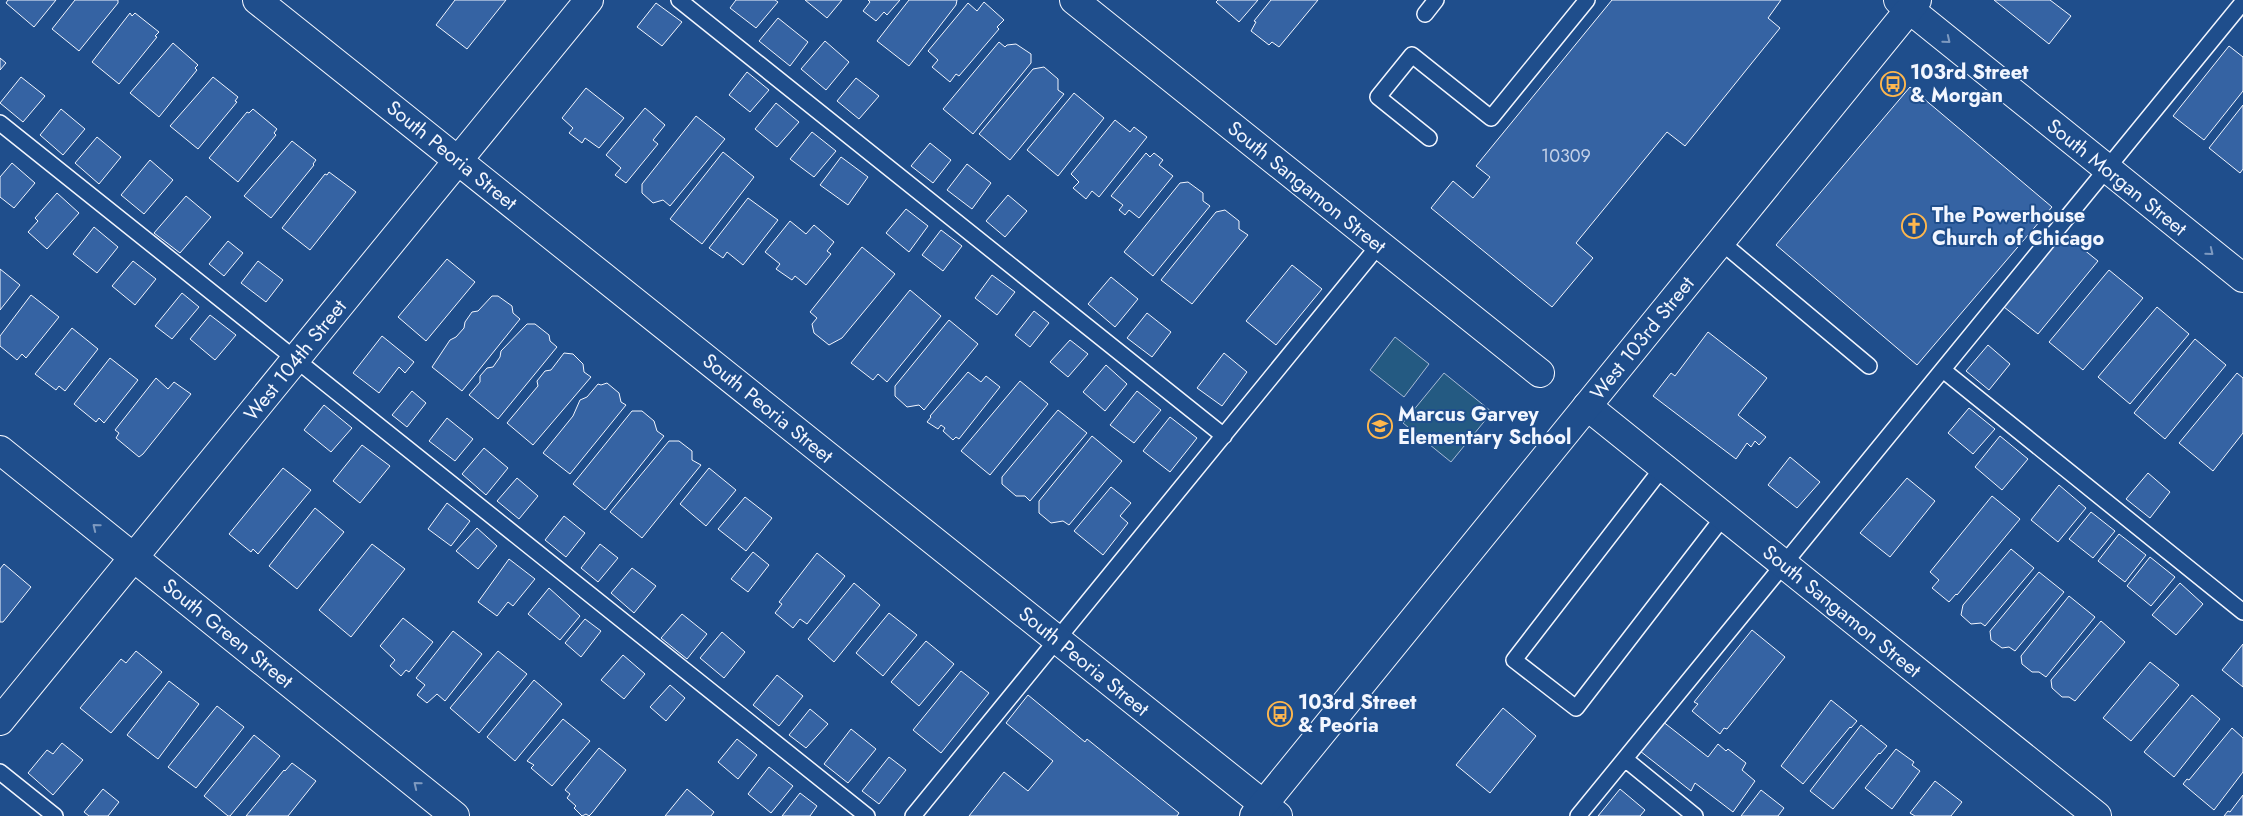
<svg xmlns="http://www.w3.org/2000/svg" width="2243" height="816" font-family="Jost,sans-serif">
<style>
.green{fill:#245a82;stroke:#a8bbd7}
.building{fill:#3563a3;stroke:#f2f6ff}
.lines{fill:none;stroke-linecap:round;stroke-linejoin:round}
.lane-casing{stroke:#f2f6ff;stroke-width:18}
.street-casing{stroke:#f2f6ff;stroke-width:30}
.secondary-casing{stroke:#f2f6ff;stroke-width:30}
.lane{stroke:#1f4e8c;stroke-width:15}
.street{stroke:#1f4e8c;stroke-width:28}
.secondary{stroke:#1f4e8c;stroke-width:28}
.oneway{stroke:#7e9ac0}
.labels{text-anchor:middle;stroke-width:4;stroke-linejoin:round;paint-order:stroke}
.number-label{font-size:18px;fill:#c3d1e8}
.poi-label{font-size:20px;font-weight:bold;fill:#f2f6ff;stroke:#1f4e8c;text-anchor:start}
.street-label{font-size:20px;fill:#f2f6ff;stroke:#1f4e8c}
</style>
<rect width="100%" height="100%" fill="#1f4e8c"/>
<path class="green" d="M1395,337L1429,364L1404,397L1370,370Z
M1444,373L1492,412L1451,462L1403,423Z"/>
<path class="building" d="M8,0H56L34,27L6,3Z
M75,0H118V3L79,51L52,29Z
M455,0H506L467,49L436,25Z
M736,0H775L778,2L756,28L730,8Z
M805,0H842L827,18Z
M868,0H900L887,15L884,12L876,21L863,11L870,2Z
M909,0H957L956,5L909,66L877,41Z
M1218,0H1258L1239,22L1216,2Z
M1271,0H1318L1279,47L1272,42L1269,45L1251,31L1256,22L1254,21Z
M1612,0H1781L1768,18L1780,28L1685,146L1667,132L1576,243L1593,258L1552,307L1431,208L1453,181L1473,198L1490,177L1476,166Z
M1994,0H2050L2071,16L2049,44Z
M984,2L1004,20L997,27L999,29L959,76L956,74L950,82L932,67L938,60L928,51L968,3L977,11Z
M656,3L682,22L662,46L637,27Z
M130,13L132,16L135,13L159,32L155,36L157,37L119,84L92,62Z
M778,18L808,42L790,66L759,41Z
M825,41L849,62L826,90L801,69Z
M999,42L1005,47L1007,45L1016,44L1031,54V63L973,134L943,109Z
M173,43L198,65L195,68L197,70L159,117L130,93Z
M2229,46L2243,57V91L2204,140L2173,116Z
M0,58L6,63L0,70Z
M1044,67L1058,79V90L1064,94L1010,160L979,134L1033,69Z
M747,72L769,90L750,112L729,95Z
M21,77L45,96L23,122L0,103Z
M213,77L238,97L235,101L237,102L198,149L170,126Z
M856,78L879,96L859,119L837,101Z
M1910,87L2052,207L1917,365L1776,245Z
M586,88L624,118L599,148L585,138L582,143L569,133L573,128L562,118Z
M1074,93L1104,118L1058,176L1027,150Z
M776,103L799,122L777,147L755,129Z
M2243,105V169L2240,173L2209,148Z
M645,108L665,125L653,140L658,144L626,183L615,175L621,168L606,155Z
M61,109L85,129L63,155L40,135Z
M253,109L277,129L274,133L276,135L238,182L209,158L247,112L249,113Z
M696,116L725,139L670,206L663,200L653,203L642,193V184Z
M1115,120L1130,132L1134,127L1147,137L1099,197L1092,191L1086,199L1073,188L1079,182L1071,174Z
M812,132L836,151L814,177L790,159Z
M97,137L121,157L99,184L75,163Z
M292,141L316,160L313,164L314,165L271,218L244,196Z
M930,143L951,160L933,183L911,166Z
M723,152L754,177L702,244L670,219Z
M1146,153L1150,157L1154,153L1163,160L1159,165L1173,176L1139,218L1129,210L1125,215L1119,210L1123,205L1111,196Z
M841,157L868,177L848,205L820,185Z
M150,160L173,180L144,214L121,195Z
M12,163L35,183L14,208L0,197V177Z
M967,164L991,183L972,209L947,190Z
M329,172L356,192L310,250L282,228L325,174L327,175Z
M1188,182L1203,193V201L1210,206L1153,276L1124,252L1180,183Z
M57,193L79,213L47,249L28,232L38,221L35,218Z
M1008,195L1027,211L1005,237L986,221Z
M186,196L211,217L180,253L154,233Z
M748,198L778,220L743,265L727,252L723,258L709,248Z
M906,209L928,226L909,252L886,233Z
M1225,210L1239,221V229L1248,235L1192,304L1161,280L1216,212Z
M790,221L806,234L814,225L834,242L827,251L831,254L806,285L795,276L792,280L776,269L780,264L765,252Z
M94,227L118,247L97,273L73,254Z
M941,230L962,246L943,271L922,255Z
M2063,233L2098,261L2038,334L2004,307Z
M228,241L243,253L224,276L209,264Z
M862,247L895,274L842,338L829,345L814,333L812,324L817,318L810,312Z
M447,259L475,282L426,341L398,317Z
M133,261L156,279L135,305L112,286Z
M258,261L283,280L266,302L241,283Z
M1292,265L1322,289L1276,345L1246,321Z
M0,269L20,285L0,310Z
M2109,270L2143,298L2083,370L2049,342Z
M992,275L1015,292L997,315L975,298Z
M1111,277L1138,299L1115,327L1088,304Z
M910,290L941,316L887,382L878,374L873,380L851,363Z
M182,293L199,307L172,339L155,326Z
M31,295L59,317L26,358L22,354L17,360L0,346V336Z
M492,296H498L512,306L513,313L520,319L462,391L432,367L450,340L456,337L464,328L465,322L472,312L478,311Z
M2157,307L2189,334L2130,404L2098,377Z
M1034,311L1049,323L1030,347L1015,335Z
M1147,313L1171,332L1152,357L1127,338Z
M210,315L236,335L215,360L190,339Z
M949,320L978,344L924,410L919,405L907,407L895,396V386Z
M527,324H535L549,335L550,341L557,347L498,419L469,395L480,382V376L487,368L493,367L500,357L501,351Z
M72,328L98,349L65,391L59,386L56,390L35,374Z
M1708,332L1767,378L1738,415L1766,437L1759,445L1755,441L1751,447L1747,443L1736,459L1653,396L1671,373L1675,376Z
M382,336L414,362L405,373L399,367L379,393L353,373Z
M2195,339L2226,365L2165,439L2134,413Z
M1070,340L1088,354L1068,377L1050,362Z
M1988,345L2010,364L1989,390L1966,371Z
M564,353L573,354L583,364L584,372L591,377L533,445L507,423L538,386L537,381L545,371L551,370Z
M1224,353L1247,372L1222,406L1197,388Z
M110,358L138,380L104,423L99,418L96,422L74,404Z
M1106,365L1127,384L1105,411L1083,392Z
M968,372L981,382L986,376L1000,387L959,439L956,437L953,440L943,431L945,428L941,425L938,429L927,422L931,417L930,416Z
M2237,373L2243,378V433L2213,471L2179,443Z
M156,378L168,389L174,382L191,394L143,454L139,457L116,438L119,433L115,430Z
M1020,381L1048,404L990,475L961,451Z
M607,383L619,393L621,402L626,405L570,474L543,453L573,416L580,400L587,397L598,384L601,385Z
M412,391L426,403L407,427L392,415Z
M1137,391L1161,410L1134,443L1110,425Z
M324,405L352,428L331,452L304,430Z
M1969,408L1995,429L1973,454L1948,433Z
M1058,410L1087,433L1030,501L1025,496H1016L1002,484V477Z
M632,411H642L654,421L657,431L664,436L605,510L573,484Z
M1170,417L1197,438L1170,472L1143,451Z
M447,418L473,439L455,461L429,441Z
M1092,436L1122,461L1069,525L1063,521L1051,523L1039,513V501Z
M2000,436L2028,459L2002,490L1975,467Z
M669,441H679L692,451V460L701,465L642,538L610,512Z
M362,445L390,466L360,503L333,481Z
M484,448L508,468L486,495L462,474Z
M1790,457L1820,482L1797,508L1768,485Z
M283,468L311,490L258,554L253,549L251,552L229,534Z
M709,468L736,490L706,526L680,504Z
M2148,473L2170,492L2150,518L2126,499Z
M517,478L538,496L519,519L497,501Z
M1907,478L1935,501L1890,557L1860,533Z
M2059,485L2086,508L2058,542L2031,520Z
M1111,487L1131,503L1120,516L1128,523L1103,555L1074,531Z
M1992,496L2020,519L1957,595L1956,594L1949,602L1932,588L1939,580L1930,572Z
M745,497L772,518L746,551L718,529Z
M447,503L470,521L451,546L428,529Z
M315,508L344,532L297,589L269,566Z
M2091,512L2115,531L2093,558L2069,539Z
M564,516L585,533L566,557L545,540Z
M477,528L497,546L478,569L456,551Z
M2119,534L2146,555L2125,582L2098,561Z
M372,544L405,569L351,637L319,610Z
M600,544L618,558L598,582L581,568Z
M2011,549L2034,568L1985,626L1981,623L1971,624L1961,615L1963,605Z
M753,552L769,565L748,592L731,579Z
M817,553L845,576L807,624L800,619L793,628L775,613L782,604L779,602Z
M2150,557L2175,577L2151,606L2127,586Z
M509,559L535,579L513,606L508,602L497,616L478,602Z
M4,564L31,587L3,622H0V569Z
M632,568L656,586L634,613L611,593Z
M2039,572L2064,592L2015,651L2009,647L2002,648L1991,640L1990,631Z
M854,583L880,605L834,662L808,639Z
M2180,583L2203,604L2176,635L2152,615Z
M549,588L580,616L560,640L528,614Z
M2069,596L2095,617L2046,677L2039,672H2032L2022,664L2021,656Z
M889,613L917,635L883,676L856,653Z
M682,614L707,634L687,659L661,638Z
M403,618L433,642L409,672L406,670L401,676L390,666L395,660L380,646Z
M585,619L601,631L581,657L565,643Z
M2101,621L2125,642L2075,701L2069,697H2062L2052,688L2051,680Z
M1752,630L1785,657L1727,729L1724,728L1720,734L1692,711L1698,704L1694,702Z
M453,631L482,654L445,701L437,694L427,703L417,695L425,685L416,678Z
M722,632L745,652L724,678L700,658Z
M926,641L954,664L919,706L891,682Z
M2243,644V687L2222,670Z
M136,651L162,672L111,733L80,708L121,659L126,663Z
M498,651L527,674L479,733L450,708Z
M623,655L645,674L624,699L601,680Z
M2150,662L2179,685L2131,741L2103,718Z
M961,671L989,693L941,753L913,730Z
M777,675L803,696L779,726L753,705Z
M534,680L562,704L515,761L487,737Z
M169,681L199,704L158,759L127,735Z
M670,685L685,698L666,721L650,707Z
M1028,695L1085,742L1087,739L1179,813L1177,816H969L1004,772L1028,791L1053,761L1006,723Z
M2192,695L2220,719L2174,777L2144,752Z
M1831,700L1857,721L1851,728L1850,727L1803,784L1781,766Z
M217,706L244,727L196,788L168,767Z
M1503,708L1536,736L1490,793L1456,765Z
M810,709L828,724L806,748L789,735Z
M563,719L590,741L552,786L531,768L534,765L527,761Z
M1662,721L1708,757L1718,744L1726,751L1728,749L1746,763L1742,770L1755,781L1733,812L1695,783L1691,791L1640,751Z
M1861,725L1887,746L1880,754L1879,753L1833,809L1810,791Z
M2232,728L2243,738V772L2214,810L2183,784L2187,779L2189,780Z
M851,729L876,749L848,783L824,764Z
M254,735L280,756L230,816H228L204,796Z
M737,739L757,755L738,779L718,762Z
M62,743L83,760L53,795L28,773L47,750L53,754Z
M599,748L626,770L592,813L589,816L586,814L582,816L574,808L576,806L567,798L570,794L565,790Z
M1896,749L1914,762L1912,765L1920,771L1892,809L1865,788Z
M889,757L906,770L879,804L862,791Z
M292,763L316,781L288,816H246L284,770L285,771Z
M769,767L793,786L771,813L748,794Z
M1935,781L1962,802L1951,816H1915L1910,813Z
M103,789L119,802L108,816H89L84,812Z
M687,789L714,812L711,816H665Z
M1620,789L1645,810L1640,816H1598Z
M1761,790L1784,808L1778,816H1741Z
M800,793L817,806L810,816H782Z
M2243,795V816H2224L2228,811L2230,812Z"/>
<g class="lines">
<defs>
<path id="lane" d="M679,0L1224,436
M1425,14L1436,0
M0,123L867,816
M1429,138L1378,97L1412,55L1491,118L1587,0
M1721,242L1869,366
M1943,370L2243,612
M1663,467L1514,660L1576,708L1724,516
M1625,759L1695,816
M0,772L55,816
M913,816L1379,245
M1578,816L2243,2"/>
<path id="street" d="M257,0L1278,816
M1074,0L1540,373
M1898,0L2243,278
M1587,406L2097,816
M0,450L455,816
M0,721L589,0"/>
<path id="secondary" d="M1254,816L1917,0"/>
</defs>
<use href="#lane" class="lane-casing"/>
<use href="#street" class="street-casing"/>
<use href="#secondary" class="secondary-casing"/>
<use href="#lane" class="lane"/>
<use href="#street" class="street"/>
<use href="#secondary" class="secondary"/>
</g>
<defs><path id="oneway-chevron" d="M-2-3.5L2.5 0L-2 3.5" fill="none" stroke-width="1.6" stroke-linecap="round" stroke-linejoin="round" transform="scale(1.25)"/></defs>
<g class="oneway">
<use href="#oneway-chevron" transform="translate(1947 40) rotate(39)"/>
<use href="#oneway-chevron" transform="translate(2210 252) rotate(39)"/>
<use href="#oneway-chevron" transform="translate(96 527) rotate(-141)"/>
<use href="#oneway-chevron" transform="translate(417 785) rotate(-141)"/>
</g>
<defs>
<symbol id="bus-ring" viewBox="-11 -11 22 22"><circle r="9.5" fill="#1f4e8c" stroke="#ffb74d" stroke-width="1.5"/><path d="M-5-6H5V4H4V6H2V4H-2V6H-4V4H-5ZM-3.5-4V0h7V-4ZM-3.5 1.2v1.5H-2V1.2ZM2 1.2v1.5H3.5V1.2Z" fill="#ffb74d"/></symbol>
<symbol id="church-ring" viewBox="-11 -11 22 22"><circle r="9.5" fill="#1f4e8c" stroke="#ffb74d" stroke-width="1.5"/><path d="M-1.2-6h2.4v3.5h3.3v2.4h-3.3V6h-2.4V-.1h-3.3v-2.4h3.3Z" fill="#ffb74d"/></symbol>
<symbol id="school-ring" viewBox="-11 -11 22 22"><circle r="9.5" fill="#1f4e8c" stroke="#ffb74d" stroke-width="1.5"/><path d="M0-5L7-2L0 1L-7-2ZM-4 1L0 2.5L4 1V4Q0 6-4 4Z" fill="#ffb74d"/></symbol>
</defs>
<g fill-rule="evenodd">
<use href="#bus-ring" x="1879" y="70" width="28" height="28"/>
<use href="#church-ring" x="1900" y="212" width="28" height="28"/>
<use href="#school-ring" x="1366" y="412" width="28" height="28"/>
<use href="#bus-ring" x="1266" y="700" width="28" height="28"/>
</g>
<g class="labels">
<g class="number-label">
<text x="1566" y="162">10309</text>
</g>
<g class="poi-label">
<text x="1910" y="79">103rd Street<tspan x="1910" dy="23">&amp; Morgan</tspan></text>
<text x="1932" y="222">The Powerhouse<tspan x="1932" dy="23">Church of Chicago</tspan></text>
<text x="1398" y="421">Marcus Garvey<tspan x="1398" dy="23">Elementary School</tspan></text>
<text x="1298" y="709">103rd Street<tspan x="1298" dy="23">&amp; Peoria</tspan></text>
</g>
<g class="street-label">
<text transform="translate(452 155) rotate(39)" y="7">South Peoria Street</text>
<text transform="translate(2117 177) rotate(39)" y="7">South Morgan Street</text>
<text transform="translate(1307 187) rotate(39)" y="7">South Sangamon Street</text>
<text transform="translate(1642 338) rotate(-51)" y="7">West 103rd Street</text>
<text transform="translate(295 360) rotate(-51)" y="7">West 104th Street</text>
<text transform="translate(768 408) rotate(39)" y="7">South Peoria Street</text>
<text transform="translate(1842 611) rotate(39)" y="7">South Sangamon Street</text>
<text transform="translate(228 633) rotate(39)" y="7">South Green Street</text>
<text transform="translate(1084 661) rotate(39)" y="7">South Peoria Street</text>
</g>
</g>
</svg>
